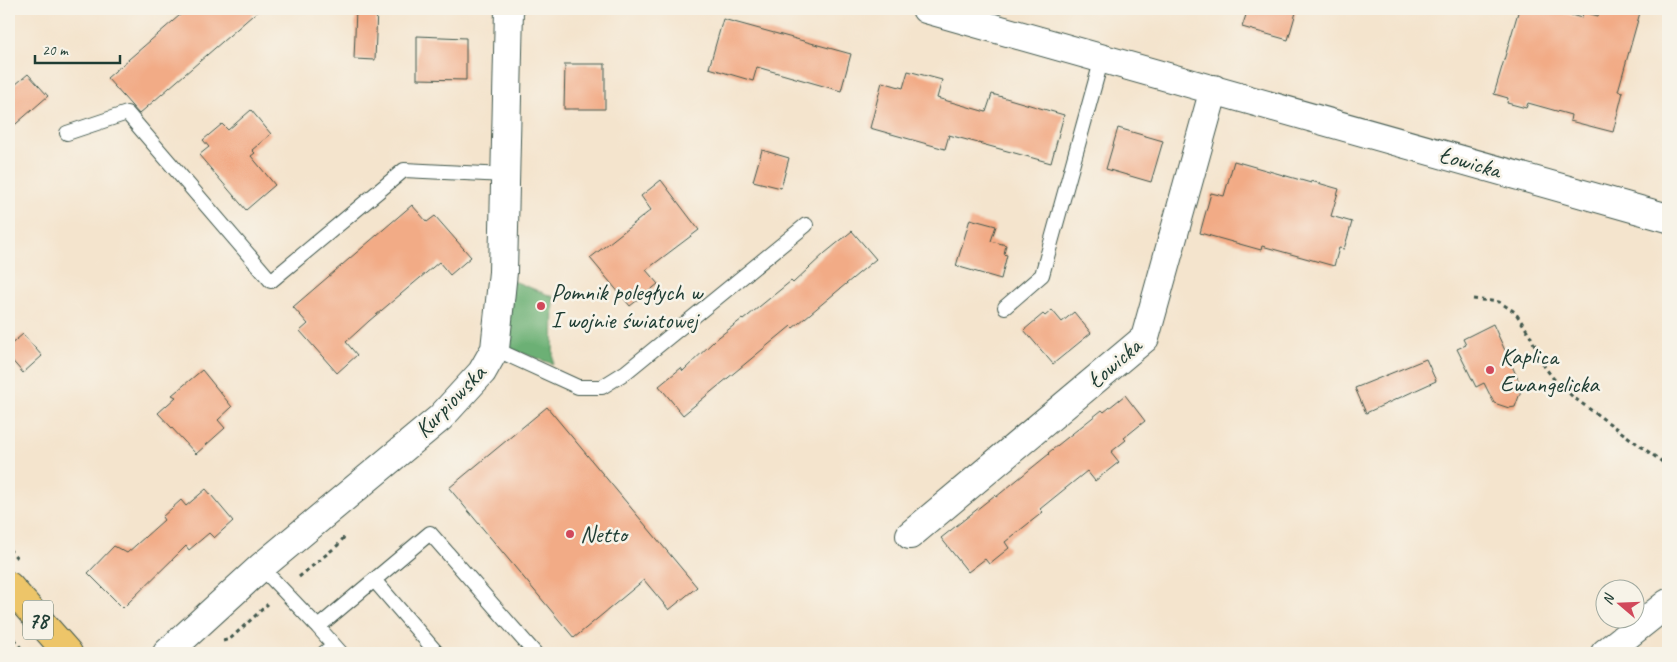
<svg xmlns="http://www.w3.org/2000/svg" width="1677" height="662" font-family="Caveat,sans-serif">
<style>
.forest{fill:#6cb074;stroke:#467654}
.building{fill:#f2ab86}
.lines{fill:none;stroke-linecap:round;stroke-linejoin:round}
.service-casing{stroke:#3f564b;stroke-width:16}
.minor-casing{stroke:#3f564b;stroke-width:30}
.primary-casing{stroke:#3f564b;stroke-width:30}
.path{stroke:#3f564b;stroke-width:3;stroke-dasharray:4 4;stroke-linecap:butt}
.service{stroke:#fff;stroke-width:14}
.minor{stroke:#fff;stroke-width:28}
.primary{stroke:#edc569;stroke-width:28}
.poi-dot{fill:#d1495b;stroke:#f7f3e8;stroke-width:2}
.labels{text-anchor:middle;stroke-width:5;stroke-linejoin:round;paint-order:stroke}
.shield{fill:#f7f3e8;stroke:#60746a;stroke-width:1}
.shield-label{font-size:22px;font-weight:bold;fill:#1f3d34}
.street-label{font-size:24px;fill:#1f3d34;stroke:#f7f3e8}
.poi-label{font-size:24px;fill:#1f3d34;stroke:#f7f3e8;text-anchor:start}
</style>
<rect width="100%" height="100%" fill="#f7f3e8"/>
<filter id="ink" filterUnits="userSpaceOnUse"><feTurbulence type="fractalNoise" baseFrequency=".02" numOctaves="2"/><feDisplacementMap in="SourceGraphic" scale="10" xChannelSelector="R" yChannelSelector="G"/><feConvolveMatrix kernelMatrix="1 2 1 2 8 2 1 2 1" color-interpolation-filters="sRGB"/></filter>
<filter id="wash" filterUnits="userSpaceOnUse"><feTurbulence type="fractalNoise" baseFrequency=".0096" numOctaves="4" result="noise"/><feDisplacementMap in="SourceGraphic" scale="20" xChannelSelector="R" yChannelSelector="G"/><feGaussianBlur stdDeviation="1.12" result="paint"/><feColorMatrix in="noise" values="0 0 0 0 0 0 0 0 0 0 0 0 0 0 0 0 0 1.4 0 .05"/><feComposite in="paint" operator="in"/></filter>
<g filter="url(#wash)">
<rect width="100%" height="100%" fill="#f4e4cd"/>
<path class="forest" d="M511,280L554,297L553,364L507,348Z"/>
<g id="blocks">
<path class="building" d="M187,9H260L139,114L107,78Z
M356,9H377L375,60L354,59Z
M1248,9H1297L1288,40L1242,27Z
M1519,9H1548L1582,18L1583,12L1598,16L1600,9H1641L1618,91L1623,92L1613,132L1570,121L1571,115L1528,103L1526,108L1507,103L1508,98L1494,94Z
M723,19L851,54L841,91L757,67L753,81L709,68Z
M417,36L466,38V80L417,79Z
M565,64H605V109H564Z
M908,71L942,80L937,98L986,112L992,94L1064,115L1051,163L949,135L945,149L870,128L882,82L903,88Z
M28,74L48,96L9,130V90Z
M251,110L271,134L252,150L255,153L251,156L275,185L246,210L199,155L209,147L203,140L222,124L228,130Z
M1118,128L1163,141L1151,182L1106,169Z
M762,150L789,158L781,188L753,181Z
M1234,161L1311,183V181L1339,189L1331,216L1352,222L1344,249L1339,248L1334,266L1262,246L1261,250L1200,233L1211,193L1224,196Z
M661,180L699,230L646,270L658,284L630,306L590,258L651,210L641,196Z
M412,205L427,222L435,216L471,257L450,275L439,262L369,321L346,342L357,355L337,373L300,331L308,324L293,307Z
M970,219L996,226L991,241L1006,245L1004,254L1007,255L1001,279L956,266Z
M852,231L876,259L793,328L791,326L683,415L659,386L681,368L683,371L715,340L742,319L743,320L791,281L793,283L825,253Z
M1052,310L1062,322L1074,312L1091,333L1053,364L1024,330L1043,314L1045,316Z
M1493,324L1522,388L1515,407L1509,408L1494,403L1484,383L1476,387L1457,349L1466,345L1463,339Z
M23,334L42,356L23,373L9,357V346Z
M1426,359L1436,381L1366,413L1355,388Z
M202,370L232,407L218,420L225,428L196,454L158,413L176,397L172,395Z
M1125,395L1145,421L1124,438L1126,440L1111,452L1119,462L1095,481L1087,471L1040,509L1043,512L1005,542L1009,548L989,564L985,559L968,572L941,538L995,495L996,497L1049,454L1048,453L1102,410L1104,412Z
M547,407L697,587L669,610L644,580L574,638L449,488Z
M206,489L233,521L214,538L209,533L189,550L186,546L123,608L88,573L114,546L127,553L164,520L162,517L181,500L186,506Z"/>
</g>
</g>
<g filter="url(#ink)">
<use href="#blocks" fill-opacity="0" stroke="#3f564b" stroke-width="1"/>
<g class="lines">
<defs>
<path id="service" d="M67,133L127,113L271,281L404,170L505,175
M1005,307L1042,275L1102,58
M495,349L578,387H602L626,372L806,225
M261,567L318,627L341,653
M374,580L437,653
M318,627L430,533L535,653
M324,653L334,645"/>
<path id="minor" d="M926,9L1668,218
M910,535L1145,338L1214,89
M167,653L261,567L440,418L482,372L495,349L503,272L509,9
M1605,653L1668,603"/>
<path id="primary" d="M9,586L68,653"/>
</defs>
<use href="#service" class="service-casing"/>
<use href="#minor" class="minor-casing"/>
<use href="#primary" class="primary-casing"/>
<path class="path" d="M1473,299L1499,302L1515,312L1530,335L1544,366L1553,378L1573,397L1668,466
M9,549L17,558
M299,577L338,545L345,536
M9,633L25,653
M223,641L230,639L268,604"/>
<use href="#service" class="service"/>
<use href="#minor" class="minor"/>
<use href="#primary" class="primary"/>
</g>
</g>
<g class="poi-dot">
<circle cx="541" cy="306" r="5"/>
<circle cx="1490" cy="370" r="5"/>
<circle cx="570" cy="534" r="5"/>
</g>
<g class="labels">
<rect class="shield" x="23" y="600.5" width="30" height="39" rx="4"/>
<g class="shield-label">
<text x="38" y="628">78</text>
</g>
<g class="street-label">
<text transform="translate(1470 162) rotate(16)" y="8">Łowicka</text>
<text transform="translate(1114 363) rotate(-41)" y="8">Łowicka</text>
<text transform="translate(450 401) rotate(-46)" y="8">Kurpiowska</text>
</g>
<g class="poi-label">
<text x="551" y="300">Pomnik poległych w<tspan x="551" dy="28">I wojnie światowej</tspan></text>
<text x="1500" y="364">Kaplica<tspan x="1500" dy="28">Ewangelicka</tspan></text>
<text x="580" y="542">Netto</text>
</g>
</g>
<rect width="1677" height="662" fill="none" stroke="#f7f3e8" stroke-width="30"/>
<g transform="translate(1620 604) rotate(289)"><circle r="24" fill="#f7f3e8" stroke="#a1aaa0"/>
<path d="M0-4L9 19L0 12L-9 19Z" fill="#d1495b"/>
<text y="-8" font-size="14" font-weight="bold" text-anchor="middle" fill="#1f3d34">N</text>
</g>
<path d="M35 55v8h85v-8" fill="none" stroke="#1f3d34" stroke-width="2.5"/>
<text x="42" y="55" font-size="15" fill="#1f3d34" stroke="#f7f3e8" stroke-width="4" paint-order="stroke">20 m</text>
</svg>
